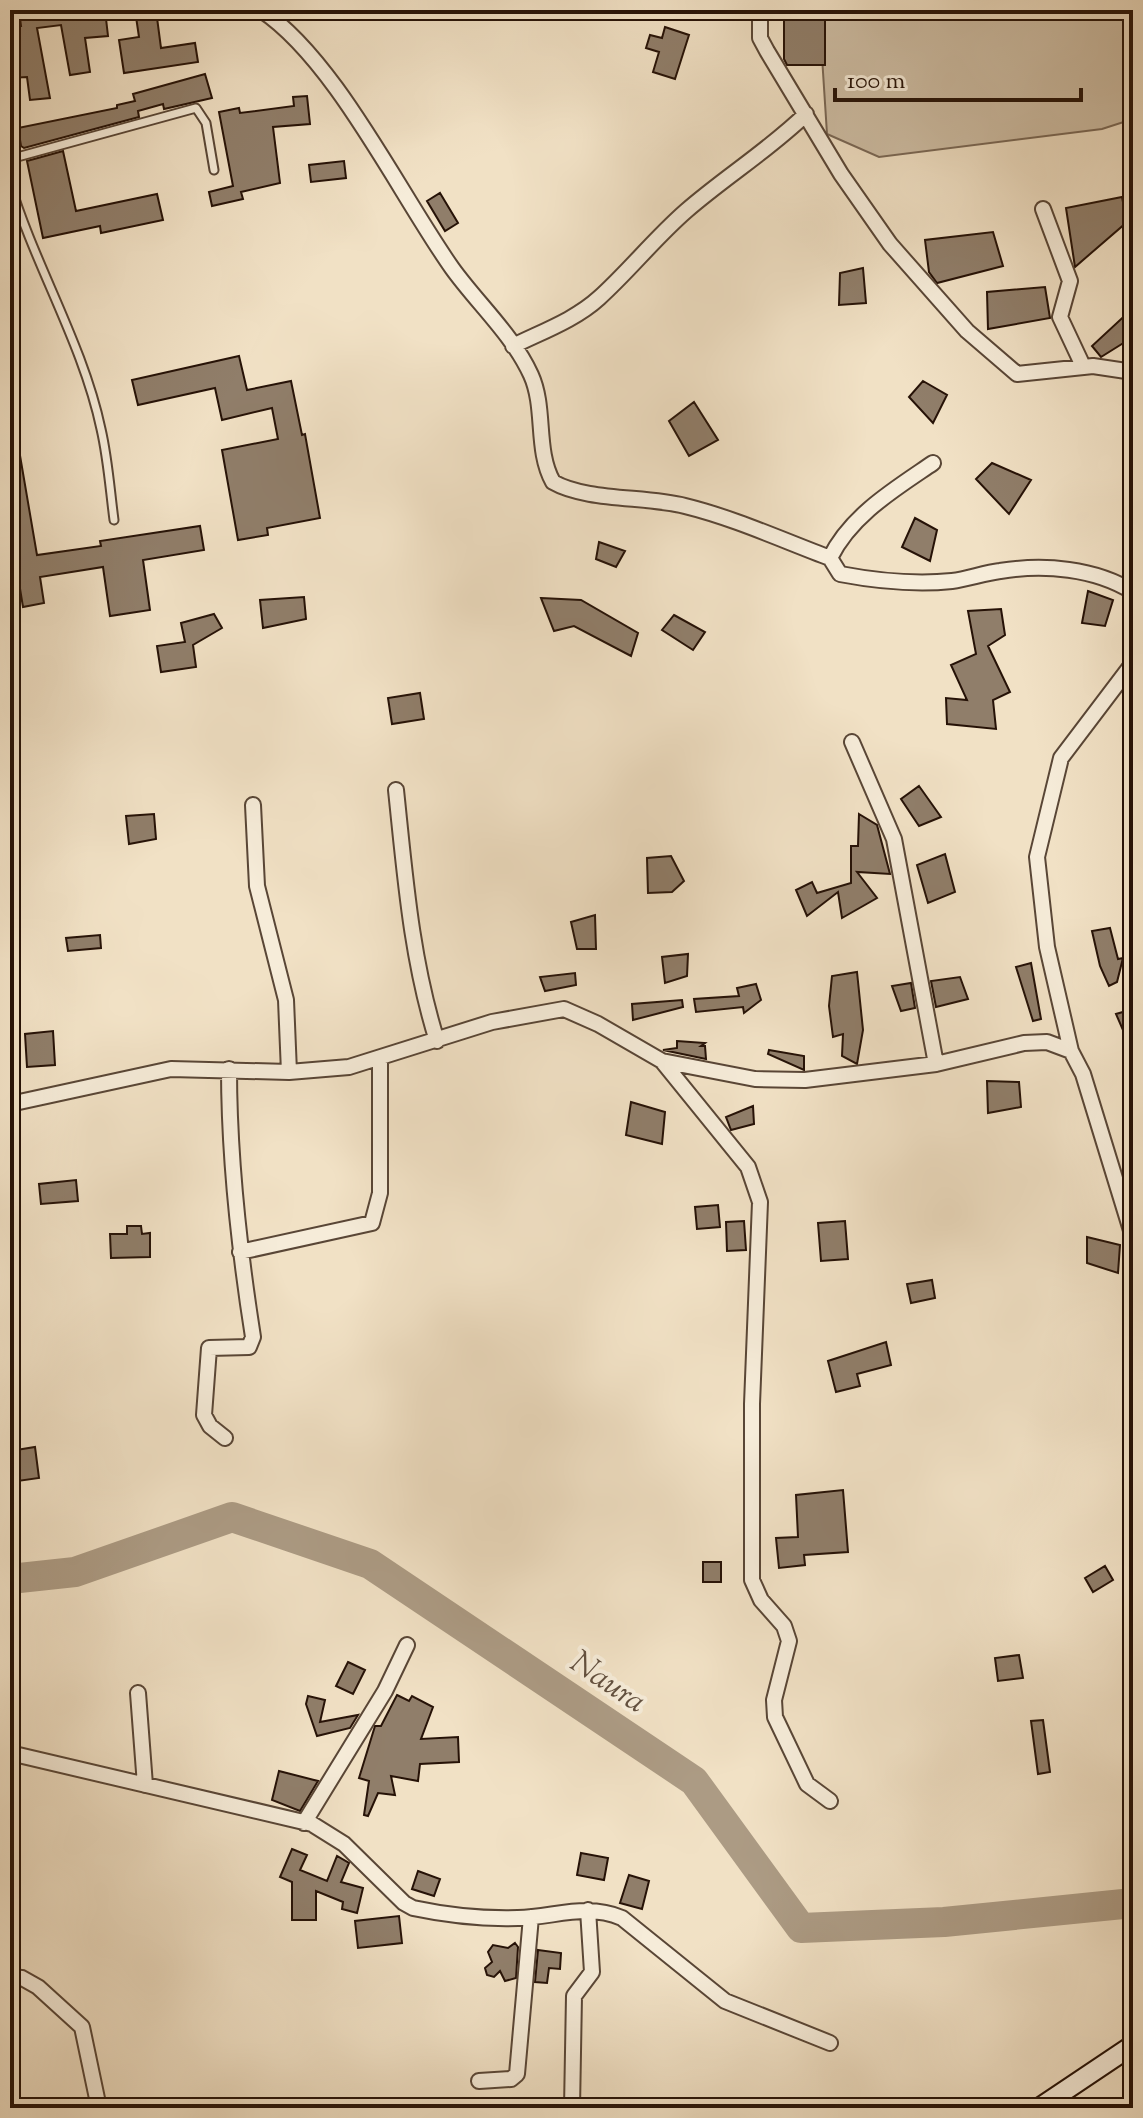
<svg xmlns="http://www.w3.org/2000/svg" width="1143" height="2118" font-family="'Sorts Mill Goudy',serif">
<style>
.green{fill:#cebea5;stroke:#7a6856;stroke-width:2}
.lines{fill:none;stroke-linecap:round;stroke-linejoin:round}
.river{stroke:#ac9b84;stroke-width:30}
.building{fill:#907e6a;stroke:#261207;stroke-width:2}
.lane-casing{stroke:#594636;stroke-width:11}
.street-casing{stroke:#594636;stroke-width:18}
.secondary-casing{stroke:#261207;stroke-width:22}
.lane{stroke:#f6ecd9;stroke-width:7}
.street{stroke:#f6ecd9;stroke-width:14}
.secondary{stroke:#f6ecd9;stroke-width:18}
.labels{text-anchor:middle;stroke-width:8;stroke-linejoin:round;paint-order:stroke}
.water-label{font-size:32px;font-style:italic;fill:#62503f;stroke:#f6ecd9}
</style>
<rect width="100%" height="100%" fill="#f1e1c5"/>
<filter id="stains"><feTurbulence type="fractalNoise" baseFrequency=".0025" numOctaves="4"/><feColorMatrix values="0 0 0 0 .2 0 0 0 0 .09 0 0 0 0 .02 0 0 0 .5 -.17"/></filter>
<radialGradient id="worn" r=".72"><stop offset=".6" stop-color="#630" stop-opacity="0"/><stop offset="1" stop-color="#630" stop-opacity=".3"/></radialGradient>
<path class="green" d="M819,10H1133V119L1102,129L879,157L827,134Z"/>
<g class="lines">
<path class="river" d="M10,1579L75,1572L232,1517L370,1564L694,1781L801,1928L944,1922L1133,1903"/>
</g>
<path class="building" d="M19,10H105L108,36L85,38L90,72L70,75L61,25L37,28L50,98L30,100L27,77L10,78V26H21Z
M135,10H156L161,48L195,43L198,62L124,73L119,40L139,37Z
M784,10H825V65H787L784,59Z
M665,27L689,35L675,79L653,72L659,52L646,48L650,35L662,38Z
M205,74L212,98L164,109L163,104L138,111L139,117L24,148L21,146L18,128L117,108V105L135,101L133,94Z
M307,96L310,124L273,127L280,183L241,192L243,199L212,206L209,192L233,186L219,112L239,108L240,113L294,106L293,97Z
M63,151L76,211L157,194L163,220L101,233L100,226L43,238L27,161Z
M344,161L346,178L311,182L309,165Z
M440,193L458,223L445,231L427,201Z
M1122,197L1127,222L1075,267L1066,208Z
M993,232L1003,266L937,283L929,272L925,240Z
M863,268L866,303L839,305L840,273Z
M1045,287L1050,318L988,329L987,292Z
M1133,308V337L1101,357L1092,346Z
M239,356L247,390L291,381L302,435L305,434L320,518L267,528L268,535L238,540L222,450L278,439L272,408L222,420L215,388L138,405L132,380Z
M923,381L947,395L933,423L909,397Z
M694,402L718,440L689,456L669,421Z
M17,438L37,555L101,546L100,541L200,526L204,550L143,560L150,610L110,616L103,567L40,577L44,603L23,607L10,528V439Z
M992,463L1031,480L1009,514L976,479Z
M915,518L937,530L930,561L902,547Z
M599,542L625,551L616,567L596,559Z
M1088,591L1113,600L1105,626L1082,623Z
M304,597L306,619L263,628L260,600Z
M541,598L581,600L638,633L631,656L574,626L554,631Z
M1001,609L1005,635L988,646L1010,692L993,700L996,729L947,724L946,698L967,700L951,665L976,654L968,611Z
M214,614L222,628L193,645L196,667L161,672L157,646L185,642L181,623Z
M674,615L705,632L693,650L662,630Z
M420,693L424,719L392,724L388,698Z
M919,786L941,817L919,826L901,799Z
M154,814L156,839L129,844L126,816Z
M859,814L877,825L890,874L857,872L877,898L842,918L838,892L807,916L796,890L812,882L817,893L851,883V846H858Z
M945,854L955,892L928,903L917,865Z
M671,856L684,881L672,892L648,893L647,858Z
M595,915L596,949H577L571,922Z
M1110,928L1118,959L1123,958L1117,982L1109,986L1100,966L1092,931Z
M100,935L101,948L68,951L66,938Z
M688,954L687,976L665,983L662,957Z
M1031,963L1041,1019L1033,1021L1016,967Z
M857,972L863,1030L857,1064L842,1056L843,1034L833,1037L829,1006L832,976Z
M575,973L576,985L545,991L540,977Z
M960,977L968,999L936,1007L931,981Z
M911,983L915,1008L901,1011L892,986Z
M756,984L761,1000L744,1013L743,1007L696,1012L694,999L739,996L737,988Z
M682,1000L683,1007L633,1020L632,1004Z
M1133,1009V1053L1116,1014Z
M53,1031L55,1065L27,1067L25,1034Z
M677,1041L705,1043L701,1046H705L706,1059L663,1050L677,1048Z
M769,1050L804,1056V1070L768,1054Z
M987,1081L1019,1082L1021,1107L988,1113Z
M631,1102L665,1112L662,1144L626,1135Z
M753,1106L754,1124L731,1130L726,1117Z
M76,1180L78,1201L41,1204L39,1184Z
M718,1205L720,1227L697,1229L695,1207Z
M744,1221L746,1250L727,1251L726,1222Z
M845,1221L848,1259L821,1261L818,1223Z
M127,1226H141L142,1234L150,1233V1257L111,1258L110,1234H127Z
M1087,1237L1120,1245L1118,1273L1087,1263Z
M932,1280L935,1298L911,1303L907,1284Z
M886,1342L891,1365L857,1374L860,1386L836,1392L828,1361Z
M35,1447L39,1478L18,1481L10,1451Z
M843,1490L848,1552L804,1555L805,1565L779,1568L776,1538L798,1537L796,1495Z
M703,1562H721V1582H703Z
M1105,1566L1113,1580L1093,1592L1085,1578Z
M1019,1655L1023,1678L998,1681L995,1658Z
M348,1662L365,1670L353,1694L336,1686Z
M397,1695L409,1701L412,1696L433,1707L421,1739L458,1737L459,1762L420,1764L418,1781L391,1776L395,1795L378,1793L368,1816L364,1815L369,1781L359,1778L375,1726H381Z
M308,1696L325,1700L320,1722L358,1715L350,1728L317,1736L306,1704Z
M1043,1720L1050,1772L1038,1774L1031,1721Z
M279,1771L318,1781L300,1811L272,1800Z
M292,1849L307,1855L300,1870L327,1881L337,1856L349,1863L341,1882L363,1888L357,1913L342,1909L343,1902L316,1891V1920H292V1882L280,1877Z
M581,1853L608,1858L604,1880L577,1875Z
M418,1871L440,1879L434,1896L412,1889Z
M629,1875L649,1881L642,1909L620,1903Z
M399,1916L402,1943L358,1948L355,1921Z
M515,1943L518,1947L516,1978L505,1981L500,1971L494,1977L487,1975L485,1968L492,1962L488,1952L493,1945L508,1948Z
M538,1950L561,1953L560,1969L549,1968L547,1983L535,1982Z"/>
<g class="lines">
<defs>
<path id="lane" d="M10,159L196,108L206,123L214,170
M10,183C35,266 83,344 101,429C108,459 110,490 114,520"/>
<path id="street" d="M261,10C335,59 399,193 452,268C477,303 513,335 531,375C546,408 535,450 553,482C586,501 646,496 685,506C734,518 782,540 830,558L840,574C877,581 914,585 952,581C968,579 984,573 1000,571C1044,564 1095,568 1133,592
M760,10V38L767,51L841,174L890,244L967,331L1017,374L1093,366L1133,372
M1043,209L1070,281L1060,317L1083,366
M513,346C541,332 575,320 599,298C629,271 654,239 686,211C725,177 769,150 806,114
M830,558C851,515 895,489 933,463
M852,742L894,839L936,1064
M396,790C405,875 411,958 437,1041
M253,805L257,886L286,1000L289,1072
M1071,1051L1047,947L1037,857L1061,758L1133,663
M662,1061L748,1167L760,1202L752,1404V1580L761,1600L784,1626L789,1641L774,1700L775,1717L807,1784L830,1801
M10,1104L171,1069L289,1072L349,1067L492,1022L564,1009L598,1024L662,1061L755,1079L805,1080L936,1064L1024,1043L1047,1042L1071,1051L1083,1074L1133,1237
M240,1252L372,1223L380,1193V1058
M225,1438L210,1426L204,1415L209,1348L249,1347L253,1337C239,1248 229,1160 229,1069
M138,1693L145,1785
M10,1753L312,1824L344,1844L404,1903L413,1908C446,1915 485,1919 518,1918C555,1917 586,1903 622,1918L725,2001L830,2043
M304,1823L385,1691L407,1645
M10,1977L22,1978L38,1987L82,2027L99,2108
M479,2081L511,2079L517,2074L531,1917
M572,2108L574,1996L592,1972L588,1910"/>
<path id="secondary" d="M1039,2108L1133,2045"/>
</defs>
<use href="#lane" class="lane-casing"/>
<use href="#street" class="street-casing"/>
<use href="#secondary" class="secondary-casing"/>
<use href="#lane" class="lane"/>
<use href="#street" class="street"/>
<use href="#secondary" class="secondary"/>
</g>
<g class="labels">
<g class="water-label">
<text transform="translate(609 1681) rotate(34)" y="11">Naura</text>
</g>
</g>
<rect width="1143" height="2118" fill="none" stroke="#f1e1c5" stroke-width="40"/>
<rect x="12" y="12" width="1119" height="2094" fill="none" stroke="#261207" stroke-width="4"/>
<rect x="20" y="20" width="1103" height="2078" fill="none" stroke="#261207" stroke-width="2"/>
<path d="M835 88v12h246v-12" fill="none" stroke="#261207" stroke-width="4"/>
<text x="847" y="88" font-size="24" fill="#261207" stroke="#f6ecd9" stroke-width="6" paint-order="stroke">100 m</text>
<rect width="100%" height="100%" filter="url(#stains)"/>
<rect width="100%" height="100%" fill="url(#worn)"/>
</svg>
